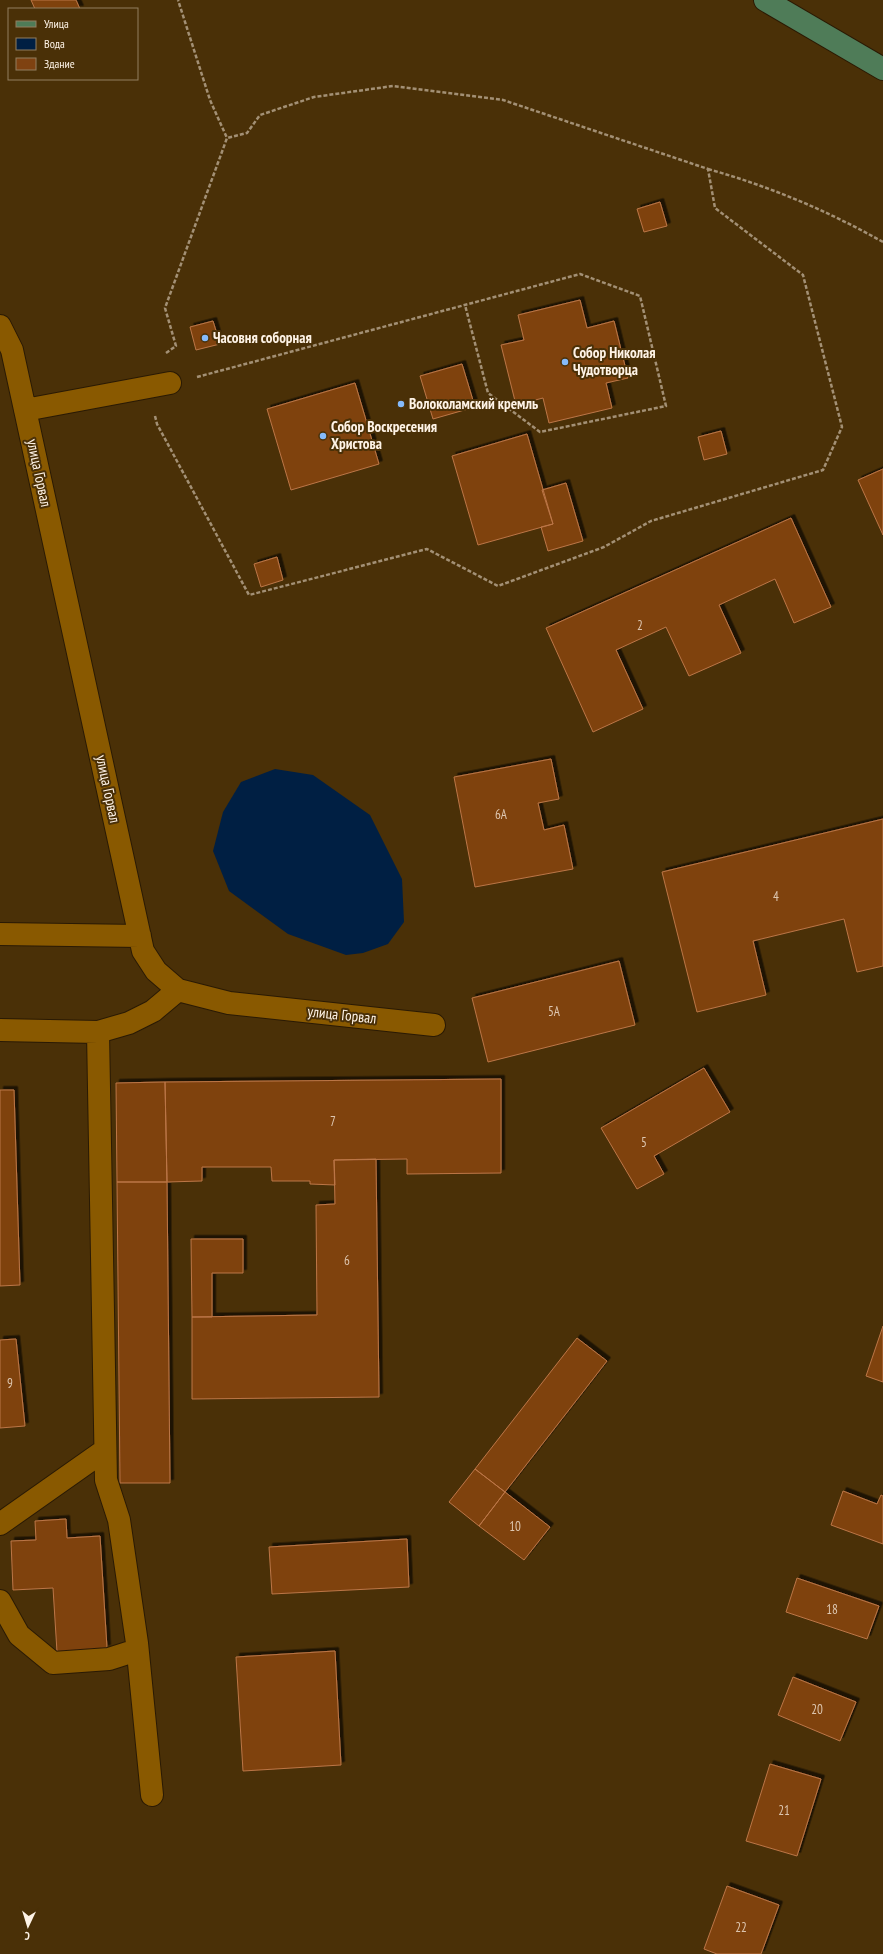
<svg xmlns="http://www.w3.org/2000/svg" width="883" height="1954" font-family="'PT Sans Narrow',sans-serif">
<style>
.water{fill:#001f43}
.building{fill:#7f4211;stroke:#bc7646;filter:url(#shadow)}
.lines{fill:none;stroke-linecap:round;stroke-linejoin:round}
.minor-casing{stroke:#2a1a04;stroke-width:24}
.major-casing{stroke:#2a1a04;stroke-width:24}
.path{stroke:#a39075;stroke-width:2.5;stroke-dasharray:4 2;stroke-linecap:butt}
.minor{stroke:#895900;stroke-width:22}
.major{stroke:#4f7c58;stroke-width:22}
.poi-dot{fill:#86bbfb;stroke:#4a3007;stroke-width:1.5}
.labels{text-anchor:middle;stroke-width:4;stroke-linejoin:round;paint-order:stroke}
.number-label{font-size:13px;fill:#dec7b1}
.poi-label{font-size:15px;font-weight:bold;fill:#fef3e6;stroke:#4a3007;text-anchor:start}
.street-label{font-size:15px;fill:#fef3e6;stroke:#4a3007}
</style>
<defs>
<filter id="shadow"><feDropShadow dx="3.5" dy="-3.5" stdDeviation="0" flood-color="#0009"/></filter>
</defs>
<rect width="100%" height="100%" fill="#4a3007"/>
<path class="water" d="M275,769L313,775L370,815L402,879L404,922L388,944L363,953L346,955L288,934L229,891L213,851L223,812L241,782Z"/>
<path class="building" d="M31,0H76L80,9H35Z
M660,202L667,226L644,232L637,209Z
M580,300L587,328L614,321L628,378L606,383L612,408L549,423L543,398L516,405L501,345L524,340L518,315Z
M213,321L220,344L196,350L190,327Z
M462,364L475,407L433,419L420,376Z
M355,383L379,464L291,490L267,409Z
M721,431L727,454L704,460L698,437Z
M527,434L553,524L478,545L452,456Z
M883,469V535L858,480Z
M566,483L583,541L548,551L541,527L553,524L542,490Z
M791,518L831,607L794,623L775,579L719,605L741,653L689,676L666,627L616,650L643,709L593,732L546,628Z
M277,557L283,580L261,587L254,564Z
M551,759L559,799L538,803L544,830L564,825L573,869L475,887L454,777Z
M883,819V966L857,972L844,919L753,941L766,995L697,1012L662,872Z
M619,961L635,1025L488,1062L472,998Z
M704,1068L730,1112L654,1156L664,1174L637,1189L601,1128Z
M501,1079V1173L407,1174V1159L334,1160L335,1185L310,1184V1181H272L271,1167H202V1181L167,1182L165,1082Z
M165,1082L167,1182H117L116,1083Z
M0,1090H14L20,1285L0,1286Z
M376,1159L379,1397L192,1399V1317L317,1315L316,1205L335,1204L334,1160Z
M117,1182H167L170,1483H120Z
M191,1239H243V1273H212V1317H192Z
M883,1326V1382L866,1376Z
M577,1338L607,1361L505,1492L475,1469Z
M16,1339L25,1426L0,1428V1340Z
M475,1469L505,1492L479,1526L449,1502Z
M843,1491L877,1504L881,1495L883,1496V1544L831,1525Z
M505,1492L550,1527L524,1560L479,1526Z
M66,1519L67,1538L100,1536L107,1648L57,1652L53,1588L13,1590L11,1541L36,1540L35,1521Z
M407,1539L409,1587L272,1594L269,1547Z
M797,1578L879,1606L867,1639L786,1612Z
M335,1651L341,1765L243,1771L236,1657Z
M793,1677L856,1702L840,1741L778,1715Z
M770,1764L821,1779L797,1856L746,1841Z
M727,1886L779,1905L761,1954H717L704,1949Z"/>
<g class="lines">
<defs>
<path id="minor" d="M0,326L12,350L143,951L156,971L178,990L229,1003L434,1025
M25,410L170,383
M0,934L140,936
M0,1030L98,1032L129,1023L153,1011L178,990
M98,1032L106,1480L119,1520L137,1643L152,1795
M0,1524L105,1450
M0,1601L19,1635L53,1663L109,1659L137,1650"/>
<path id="major" d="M765,0L883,69"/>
</defs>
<use href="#minor" class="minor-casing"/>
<use href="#major" class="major-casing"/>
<path class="path" d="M708,169C771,187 826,210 883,242
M166,353L176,346L165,308L227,138L210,100L178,0
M197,377L580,274L640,296L666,406L540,432L488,393L465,305
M155,416L157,424L249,595L427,549L498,586L604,547L651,521L823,470L842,427L803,275L715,208L708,169L503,100L393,86L314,97L260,115L247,133L227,138"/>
<use href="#minor" class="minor"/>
<use href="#major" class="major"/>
</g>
<g class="poi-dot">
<circle cx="205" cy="338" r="4"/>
<circle cx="565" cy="362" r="4"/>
<circle cx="401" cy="404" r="4"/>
<circle cx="323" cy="436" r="4"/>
</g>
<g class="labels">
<g class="number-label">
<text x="640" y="630">2</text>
<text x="501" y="819">6А</text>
<text x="776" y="901">4</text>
<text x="554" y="1016">5А</text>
<text x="333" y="1126">7</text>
<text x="644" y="1147">5</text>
<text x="347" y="1265">6</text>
<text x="10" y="1388">9</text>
<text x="515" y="1531">10</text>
<text x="832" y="1614">18</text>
<text x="817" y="1714">20</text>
<text x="784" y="1815">21</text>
<text x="741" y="1932">22</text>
</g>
<g class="poi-label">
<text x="213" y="343">Часовня соборная</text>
<text x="573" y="358">Собор Николая<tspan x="573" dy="17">Чудотворца</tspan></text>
<text x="409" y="409">Волоколамский кремль</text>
<text x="331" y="432">Собор Воскресения<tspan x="331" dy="17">Христова</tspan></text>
</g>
<g class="street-label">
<text transform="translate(39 473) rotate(78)" y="5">улица Горвал</text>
<text transform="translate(108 789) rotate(78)" y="5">улица Горвал</text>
<text transform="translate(342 1015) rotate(6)" y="5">улица Горвал</text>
</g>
</g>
<rect x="8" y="8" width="130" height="72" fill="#4a3007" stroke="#927e60"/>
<rect x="16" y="21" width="20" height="6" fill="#4f7c58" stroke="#927e60"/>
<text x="44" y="28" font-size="12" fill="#fef3e6">Улица</text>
<rect x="16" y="38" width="20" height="12" fill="#001f43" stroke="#927e60"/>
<text x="44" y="48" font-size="12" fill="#fef3e6">Вода</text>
<rect x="16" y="58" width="20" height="12" fill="#7f4211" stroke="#927e60"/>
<text x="44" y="68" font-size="12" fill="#fef3e6">Здание</text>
<g transform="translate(28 1926) rotate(184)" stroke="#4a3007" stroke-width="3" paint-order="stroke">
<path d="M0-3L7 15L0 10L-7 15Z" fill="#fef3e6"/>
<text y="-6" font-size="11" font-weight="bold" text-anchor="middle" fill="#fef3e6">С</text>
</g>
</svg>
